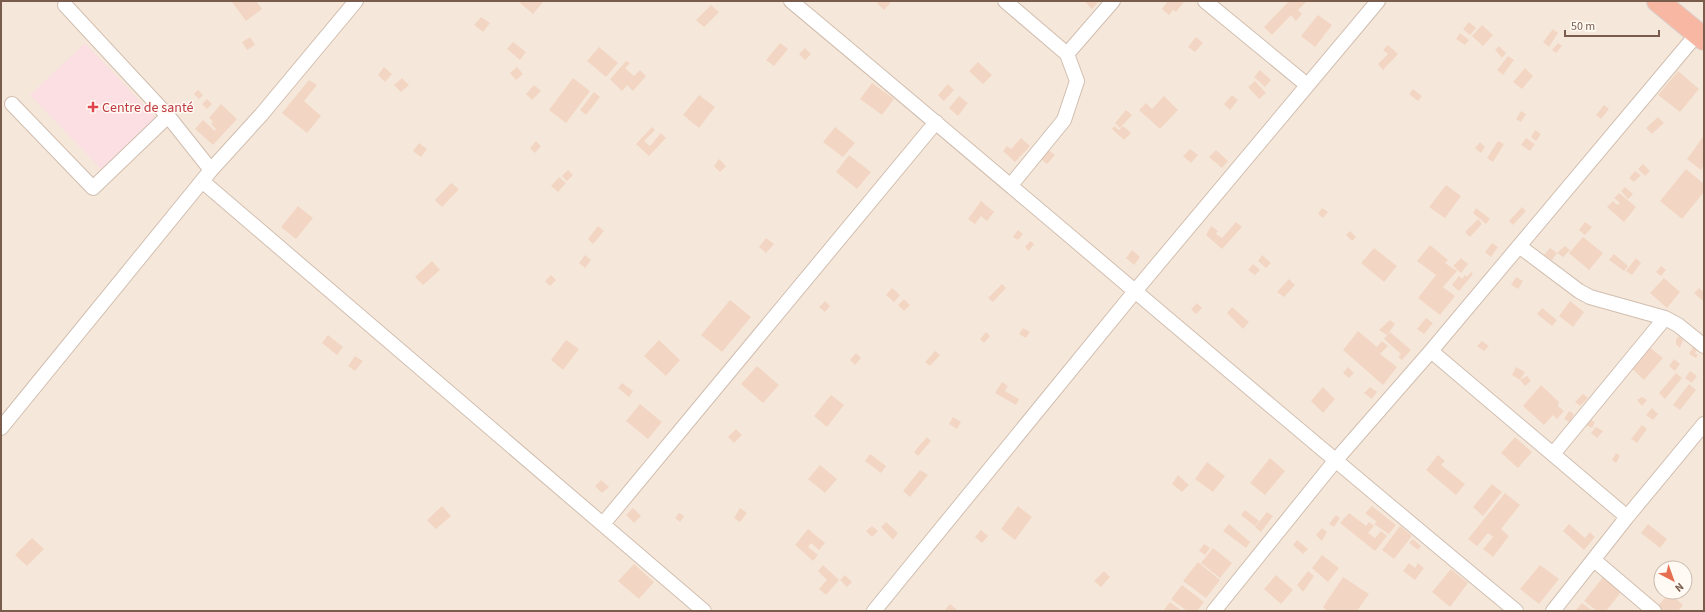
<svg xmlns="http://www.w3.org/2000/svg" width="1705" height="612" font-family="'Source Sans 3',sans-serif">
<style>
.residential{fill:#f5e8da;fill-rule:evenodd}
.medical{fill:#fbdfe3}
.building{fill:#f3d5c3}
.lines{fill:none;stroke-linecap:round;stroke-linejoin:round}
.street-casing{stroke:#d1beb0;stroke-width:16}
.highway-casing{stroke:#dad1cd;stroke-width:24}
.street{stroke:#fff;stroke-width:14}
.highway{stroke:#f7b7a3;stroke-width:22}
.health-dot{fill:#e0444e;stroke:#fffaf3;stroke-width:1.5}
.labels{text-anchor:middle;stroke-width:3;stroke-linejoin:round;paint-order:stroke}
.health-label{font-size:14px;fill:#be3a42;stroke:#fffaf3;text-anchor:start}
</style>
<rect width="100%" height="100%" fill="#fdf6ec"/>
<path class="residential" d="M1,1H1704V611H1ZM1661,568H1685V592H1661Z"/>
<path class="medical" d="M85,43L156,118L102,170L30,95Z"/>
<path class="building" d="M234,1L241,2L256,1L262,9L246,21L232,2Z
M522,1H544L533,14L520,3Z
M879,1H890L891,2L884,10L877,3Z
M1084,1H1099L1092,9Z
M1168,1H1182L1184,2L1176,12L1173,10L1169,15L1162,9Z
M1289,1H1307L1298,10L1302,14L1296,21L1291,15L1272,35L1264,27Z
M711,5L719,12L704,27L696,20Z
M1318,15L1332,25L1315,47L1301,36Z
M481,17L490,23L483,32L474,25Z
M1469,22L1476,28L1470,35L1463,29Z
M1482,25L1493,35L1483,46L1472,36Z
M1553,29L1558,33L1549,47L1543,42Z
M1460,33L1469,40L1465,45L1456,39Z
M250,37L255,45L247,50L242,42Z
M1196,37L1203,43L1195,52L1188,47Z
M513,42L526,52L520,60L507,49Z
M780,43L788,49L774,66L766,60Z
M1558,43L1562,46L1556,53L1552,50Z
M1388,45L1398,54L1383,70L1378,64L1388,54L1383,50Z
M1499,46L1506,53L1502,58L1495,50Z
M599,47L618,63L606,77L587,61Z
M805,48L811,54L805,60L799,54Z
M1508,56L1514,60L1503,75L1497,70Z
M626,61L630,63L625,68L634,76L640,70L646,76L633,91L627,85L622,91L610,79Z
M978,62L992,75L983,84L969,71Z
M384,67L392,74L385,82L378,75Z
M517,67L523,74L516,80L510,73Z
M1525,68L1533,76L1522,89L1513,82Z
M1260,70L1271,80L1265,87L1254,77Z
M1678,71L1699,89L1680,112L1658,95Z
M402,78L409,85L401,92L394,85Z
M573,78L590,91L566,123L549,110Z
M309,80L317,85L304,101L321,116L307,133L282,113Z
M1255,81L1266,93L1259,99L1248,87Z
M872,83L894,99L882,115L860,99Z
M948,84L954,90L944,101L938,95Z
M534,85L541,91L532,100L526,94Z
M1413,89L1422,96L1418,101L1409,94Z
M198,90L203,95L199,99L194,94Z
M594,92L600,97L586,115L580,110Z
M699,95L715,107L699,128L683,115Z
M1232,95L1238,100L1230,110L1224,104Z
M959,96L968,103L958,116L949,108Z
M1164,96L1178,110L1160,129L1139,110L1146,103L1152,109Z
M207,99L212,104L207,109L202,104Z
M221,104L237,119L213,145L195,129L203,120L215,131L216,129L211,124L213,121L209,118Z
M1604,105L1609,109L1601,119L1596,115Z
M1126,110L1132,115L1120,128L1115,123Z
M1521,111L1526,114L1521,122L1516,119Z
M1658,117L1664,123L1652,134L1646,128Z
M1114,126L1119,130L1123,126L1131,133L1124,140L1112,129Z
M652,127L655,130L644,141L650,146L661,133L666,138L649,156L636,144Z
M835,127L855,143L843,157L823,142Z
M1535,130L1541,134L1536,141L1531,137Z
M1703,137L1704,165L1701,170L1687,159Z
M1021,138L1030,146L1015,162L1003,151L1007,146L1011,149Z
M1526,138L1535,144L1530,151L1521,145Z
M536,141L541,146L535,153L530,148Z
M1498,141L1504,144L1493,162L1487,158Z
M1480,142L1485,147L1481,153L1475,148Z
M419,143L427,149L421,157L413,151Z
M1190,149L1198,155L1191,163L1183,156Z
M1048,150L1055,155L1047,164L1041,159Z
M1216,150L1228,161L1222,168L1209,157Z
M849,155L871,172L857,189L836,172Z
M719,159L726,166L720,172L714,166Z
M1643,164L1650,171L1645,176L1638,169Z
M1686,169L1704,184V192L1682,219L1660,201Z
M568,170L573,175L567,181L562,176Z
M1635,171L1641,175L1634,182L1629,178Z
M559,177L566,183L558,192L551,186Z
M451,183L459,189L442,207L435,200Z
M1446,185L1461,196L1445,218L1429,207Z
M1625,187L1633,194L1628,199L1621,191Z
M1619,193L1636,207L1624,222L1607,207L1613,201L1617,205L1620,203L1614,198Z
M981,201L994,212L987,221L981,216L975,224L968,219Z
M298,206L313,218L296,239L281,227Z
M1522,207L1526,211L1513,225L1509,221Z
M1322,208L1328,212L1323,218L1318,214Z
M1476,208L1490,219L1486,224L1473,213Z
M1478,219L1482,224L1470,237L1465,232Z
M1236,222L1242,227L1222,249L1206,235L1211,226L1218,231L1216,234L1222,238Z
M1585,222L1592,227L1585,235L1579,230Z
M598,226L604,231L593,244L588,239Z
M1018,230L1023,234L1018,240L1013,237Z
M1350,231L1356,237L1352,241L1346,235Z
M1583,237L1603,253L1589,270L1569,253Z
M766,238L774,244L766,253L759,247Z
M1030,241L1034,244L1029,251L1025,247Z
M1492,243L1498,247L1491,257L1485,252Z
M1430,245L1448,260L1445,263L1457,271L1443,287L1455,296L1440,315L1418,298L1436,275L1417,261Z
M1565,246L1570,250L1563,257L1557,253Z
M1374,248L1397,266L1384,282L1361,263Z
M1550,248L1557,253L1552,260L1544,255Z
M1132,250L1140,257L1134,265L1126,258Z
M1614,254L1628,266L1624,271L1609,260Z
M585,255L591,260L585,268L579,263Z
M1262,255L1271,263L1266,268L1258,261Z
M1461,258L1468,264L1461,273L1453,266Z
M1636,258L1641,263L1632,275L1626,271Z
M432,261L440,270L423,285L415,277Z
M1253,264L1260,270L1255,275L1248,270Z
M1661,266L1666,270L1661,276L1656,272Z
M1471,272L1473,274L1459,291L1452,285L1459,276L1462,279L1465,275L1467,277Z
M551,275L556,280L550,286L545,281Z
M1516,277L1523,281L1518,289L1511,285Z
M1664,278L1680,292L1667,308L1650,293Z
M1289,279L1295,285L1284,297L1277,292Z
M1002,284L1006,288L993,302L988,298Z
M892,288L900,295L894,302L886,295Z
M1699,288L1704,292V302L1694,293Z
M904,299L910,305L904,311L898,305Z
M730,300L751,317L722,352L701,335Z
M825,301L830,306L825,312L819,307Z
M1570,301L1584,312L1573,327L1559,316Z
M1197,303L1202,308L1196,314L1191,309Z
M1232,307L1249,322L1243,329L1227,313Z
M1542,308L1557,320L1552,326L1537,314Z
M1426,318L1433,323L1424,334L1417,329Z
M1390,320L1395,324L1387,335L1379,330Z
M1023,328L1030,332L1026,338L1019,334Z
M1358,331L1377,347L1382,341L1388,346L1380,354L1397,367L1383,385L1343,350Z
M986,332L990,336L984,343L980,339Z
M1390,332L1411,350L1402,360L1398,357L1401,354L1384,339Z
M328,335L343,347L337,355L322,343Z
M1679,336L1683,340L1680,348L1676,344V339Z
M566,340L579,349L563,370L551,360Z
M659,340L680,360L666,376L644,356Z
M1482,341L1489,346L1484,351L1477,346Z
M1648,346L1663,358L1644,380L1630,367Z
M1693,347L1697,349L1695,353L1698,355L1696,358L1689,354Z
M935,351L940,355L930,366L925,362Z
M856,353L861,358L855,365L850,360Z
M355,356L363,361L355,371L348,366Z
M1674,359L1680,364L1675,371L1669,366Z
M757,366L779,385L763,403L741,384Z
M1348,367L1354,373L1349,378L1343,373Z
M1516,367L1525,372L1520,380L1512,375Z
M1690,371L1697,376L1692,383L1685,378Z
M1676,373L1682,378L1665,399L1659,393Z
M1527,376L1531,381L1525,386L1520,380Z
M1002,382L1008,386L1005,391L1019,399L1016,405L995,393Z
M622,383L633,391L629,397L618,388Z
M1689,384L1696,390L1680,410L1673,405Z
M1541,385L1559,402L1558,406L1564,411L1557,419L1553,415L1544,425L1523,406Z
M1323,387L1335,399L1323,413L1311,401Z
M1370,387L1377,392L1372,399L1364,393Z
M1583,394L1588,398L1580,406L1575,402Z
M831,395L844,405L827,427L814,416Z
M1642,397L1647,400L1642,406L1637,400Z
M640,404L662,422L648,439L626,421Z
M1652,408L1658,414L1653,420L1646,415Z
M1569,411L1574,414L1570,422L1564,419Z
M953,417L961,422L957,429L949,424Z
M1589,419L1595,422L1592,428L1586,425Z
M1642,425L1647,429L1637,443L1631,439Z
M1596,427L1603,431L1597,438L1591,433Z
M736,429L742,435L734,443L728,437Z
M927,437L931,441L918,456L914,452Z
M1515,437L1532,452L1518,468L1501,453Z
M1616,453L1620,456L1616,463L1612,460Z
M870,454L886,466L881,473L865,461Z
M1438,455L1445,461L1441,465L1465,484L1456,495L1426,470Z
M1270,458L1285,471L1265,495L1250,483Z
M1207,462L1225,476L1213,492L1195,479Z
M820,465L837,479L825,493L808,479Z
M920,470L928,475L910,497L903,491Z
M1178,475L1189,485L1182,492L1172,484Z
M601,480L609,487L602,493L595,486Z
M1492,484L1502,492L1483,516L1473,507Z
M1505,493L1520,505L1501,529L1509,536L1493,557L1483,549L1493,537L1488,533L1477,546L1468,539Z
M442,506L451,516L436,529L427,520Z
M1018,506L1032,517L1015,540L1001,529Z
M1372,506L1396,525L1389,534L1374,524L1377,522L1365,513Z
M633,508L641,516L634,523L626,515Z
M740,508L747,513L740,522L734,518Z
M1245,510L1259,521L1255,526L1241,515Z
M1267,512L1273,516L1261,532L1255,527Z
M679,513L684,516L680,522L675,518Z
M1349,513L1366,526L1369,522L1374,526L1368,533L1375,538L1381,531L1387,536L1375,551L1340,523Z
M1336,515L1340,518L1334,527L1329,524Z
M886,522L898,533L893,540L881,527Z
M1229,524L1250,542L1246,548L1223,531Z
M1569,524L1585,538L1590,532L1595,537L1584,550L1563,531Z
M1648,524L1667,539L1660,548L1641,533Z
M872,526L878,531L872,537L866,531Z
M1400,526L1412,536L1394,559L1382,550Z
M1322,528L1327,532L1322,541L1316,535Z
M808,529L825,543L819,550L811,543L808,547L818,555L813,561L795,545Z
M981,530L988,536L982,543L975,537Z
M32,538L44,549L27,566L15,555Z
M1413,539L1421,546L1418,550L1409,543Z
M1297,540L1308,549L1303,554L1293,545Z
M1204,544L1210,548L1205,555L1199,551Z
M1213,548L1232,563L1220,578L1201,563Z
M1322,555L1339,568L1328,582L1312,568Z
M1198,562L1220,580L1206,598L1183,581Z
M1409,563L1415,568L1418,563L1424,568L1415,580L1403,571Z
M634,564L654,582L639,599L618,581Z
M823,565L839,580L826,595L819,589L827,580L818,571Z
M1540,565L1559,579L1539,604L1520,589Z
M1451,569L1468,583L1450,607L1432,592Z
M1104,571L1110,577L1101,587L1094,581Z
M1308,571L1314,576L1303,592L1297,585Z
M845,575L852,582L847,587L840,580Z
M1276,575L1293,590L1281,604L1264,589Z
M1604,576L1622,591L1606,611H1597L1584,601Z
M1343,577L1369,594L1357,611H1327L1323,607Z
M1182,585L1204,602L1197,611H1187L1171,599Z
M1669,593L1683,605L1678,611H1662L1657,607Z
M1170,602L1182,611H1163Z
M1582,603L1593,611H1575Z
M950,604L958,611H944Z"/>
<g class="lines">
<defs>
<path id="street" d="M791,1C1034,204 1273,410 1516,611
M1005,1L1067,54
M1205,1L1307,85
M65,5L168,116L211,170
M12,104L93,188L168,116
M202,181L704,611
M1011,185L1064,120L1077,81L1067,54L1113,1
M1519,246L1579,291L1590,297L1665,318L1678,325L1704,346
M1431,351L1627,517
M1,428L211,170L261,115L356,1
M1553,454L1665,318
M603,524L936,122
M1594,560L1654,611
M874,611L1136,290L1378,1
M1214,611L1335,461L1431,351L1697,34
M1553,611L1627,517L1704,424"/>
<path id="highway" d="M1658,1L1704,39"/>
</defs>
<use href="#street" class="street-casing"/>
<use href="#highway" class="highway-casing"/>
<use href="#street" class="street"/>
<use href="#highway" class="highway"/>
</g>
<path class="health-dot" d="M91 101h4v4h4v4h-4v4h-4v-4h-4v-4h4z"/>
<g class="labels">
<g class="health-label">
<text x="102" y="112">Centre de santé</text>
</g>
</g>
<rect width="1705" height="612" fill="none" stroke="#7a5c4d" stroke-width="4"/>
<g transform="translate(1673 580) rotate(139)"><circle r="19" fill="#fffaf3" stroke="#cabbb1"/>
<path d="M0-3L7 15L0 10L-7 15Z" fill="#e76f51"/>
<text y="-6" font-size="11" font-weight="bold" text-anchor="middle" fill="#7a5c4d">N</text>
</g>
<path d="M1565 30v6h94v-6" fill="none" stroke="#7a5c4d" stroke-width="2"/>
<text x="1571" y="30" font-size="12" fill="#7a5c4d" stroke="#fffaf3" stroke-width="3" paint-order="stroke">50 m</text>
</svg>
